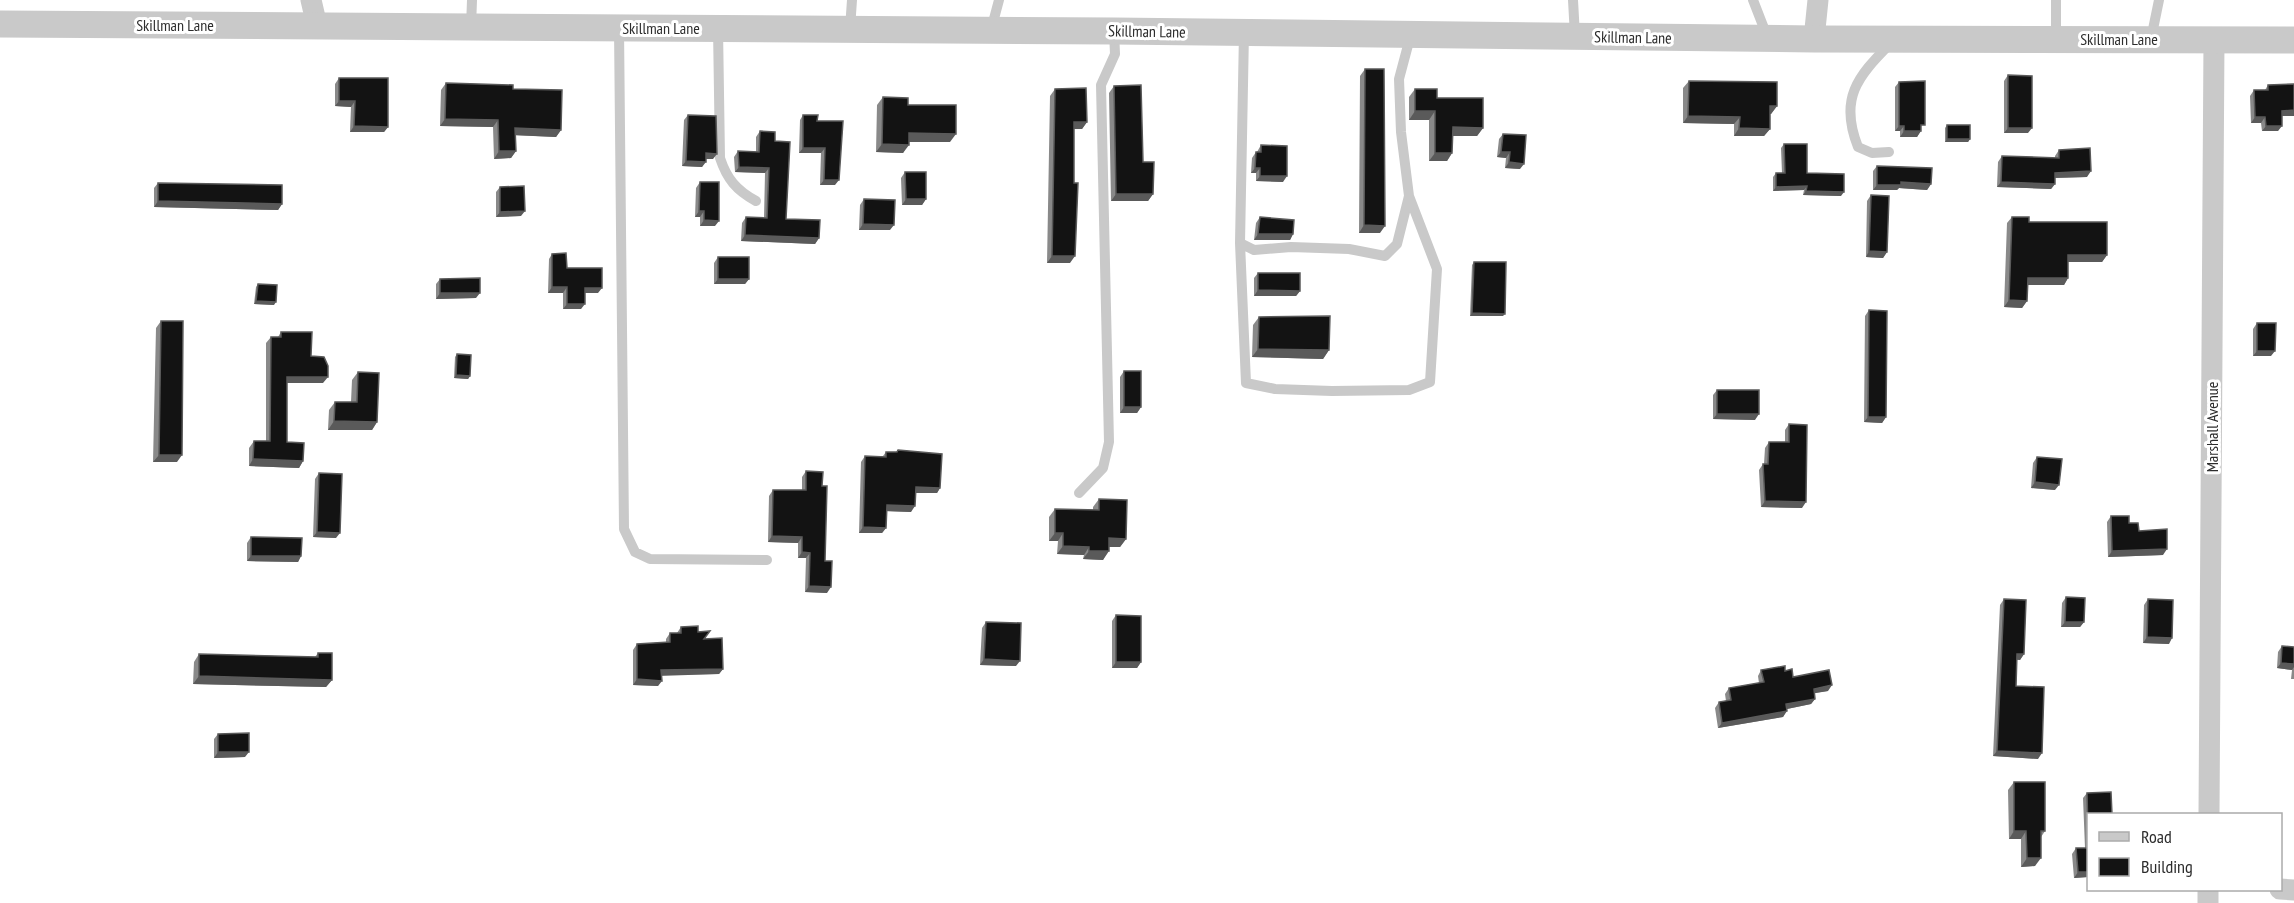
<svg xmlns="http://www.w3.org/2000/svg" width="2294" height="903" font-family="'PT Sans Narrow',sans-serif">
<style>
.lines{fill:none;stroke-linecap:round;stroke-linejoin:round}
.service{stroke:#c9c9c9;stroke-width:10}
.minor{stroke:#c9c9c9;stroke-width:21}
.tertiary{stroke:#c9c9c9;stroke-width:27}
.wall{fill:#898989}
.shaded-wall{fill:#5a5a5a}
.building{fill:#131313;stroke:#5a5a5a;stroke-width:1.5}
.labels{text-anchor:middle;stroke-width:6;stroke-linejoin:round;paint-order:stroke}
.street-label{font-size:16px;fill:#2c2c2c;stroke:#fff}
</style>
<rect width="100%" height="100%" fill="#fff"/>
<g class="lines">
<path class="service" d="M1573,0L1575,36
M1753,0L1767,36
M2056,0V39
M471,27L472,0
M619,28L624,529L635,552L650,559L767,560
M718,28L720,158C727,179 736,190 756,201
M850,29L852,0
M991,30L999,0
M1244,32L1240,243L1246,383L1275,389L1332,391L1409,390L1430,382L1437,269L1409,196L1401,132L1399,79L1411,34
M2151,39L2159,0
M1889,152L1872,153L1858,147C1839,99 1857,77 1890,44
M1240,243L1254,250L1291,247L1349,249L1385,256L1397,244L1409,196
M1079,493L1103,468L1109,442L1101,85L1115,54L1114,31"/>
<path class="minor" d="M311,0L317,26
M1814,39L1818,0
M2209,814L2214,40
M2280,889L2294,890
M2208,903V890"/>
<path class="tertiary" d="M0,24L1114,31L1814,39L2294,40"/>
</g>
<path class="wall" d="M1365,69L1380,233H1359L1360,76Z
M2008,75L2028,133H2004V81Z
M339,78L388,127L384,132H350L351,107L335,106V84Z
M1689,81L1777,106L1771,114H1770V129L1764,136H1734V124L1683,123V88Z
M1899,82L1921,130L1917,137H1900V131H1895V87Z
M446,83L513,89L561,130L556,137L515,135L516,151L511,158L494,159L493,127L440,126L441,90Z
M2294,84V116H2282L2278,131H2262L2261,123H2251L2250,96L2254,90H2265L2268,85Z
M1114,86L1143,162L1153,194L1148,201H1111L1109,93Z
M1055,89L1087,122L1082,129H1074L1070,263H1047L1050,96Z
M1415,89L1437,98L1483,128L1477,136H1453L1452,153L1447,161H1429V120H1409V97Z
M883,97L908,105L950,142H909L903,153L876,152L877,105Z
M688,115L713,159H706L702,167L682,166L684,120Z
M803,115L817,121L835,185H820L821,153H799L800,120Z
M1947,125L1970,139L1968,142H1945V128Z
M760,131L775,141L786,219L819,238L815,244L741,241L742,223L746,217L764,218L765,173L735,172L734,157L738,151L756,152V137Z
M1503,134L1520,169L1505,168L1506,158L1497,157L1499,139Z
M1784,144L1807,173L1841,196L1803,195L1804,190L1773,191V177L1776,173H1782L1781,148Z
M1261,145L1283,182L1256,181V173H1251L1252,158L1256,152H1257Z
M2059,150L2087,177L2055,178V184L2051,189L1997,187L1998,162L2002,156L2055,158V156Z
M1877,166L1931,184L1927,190L1899,188L1897,190H1873V171Z
M905,172L926,199L922,205H902L901,178Z
M700,182L715,226H700V217H695L696,188Z
M158,183L282,204L278,210L154,207V188Z
M500,187L521,216L496,217V192Z
M1871,195L1887,252L1883,258L1866,257L1867,201Z
M864,199L890,230H859L860,205Z
M1260,217L1293,234L1290,240H1254L1256,223Z
M2012,217L2029,222L2107,255L2102,262H2068V278L2064,285H2028L2027,301L2022,308L2004,307L2007,223Z
M552,254L567,268L598,293H585L581,309H563V293H548L549,259Z
M718,257L749,279L745,284H714V263Z
M1474,262L1503,316H1470L1472,265Z
M1258,273L1300,291L1296,296H1254V278Z
M440,279L476,298L436,299V284Z
M258,284L274,305L254,304L256,287Z
M1869,310L1886,417L1882,423L1864,422L1865,316Z
M1259,317L1329,350L1323,359L1252,357L1253,325Z
M161,321L177,462H153L156,328Z
M2257,323L2271,356H2253V329Z
M281,332L311,356L323,383H287V442L303,461L299,468L249,466V448L254,441H266V343L271,337H278Z
M457,354L470,376L468,379L454,378L455,357Z
M1124,371L1141,407L1137,413H1120V377Z
M358,372L377,422L372,430H328L329,410L335,402H351L352,380Z
M1717,390L1755,420L1713,419V395Z
M1789,424L1802,508L1761,507L1759,470L1763,464H1764L1765,448L1769,442H1785V430Z
M898,450L940,488L937,493H916L911,512L887,511L886,528L882,533H859L861,462L865,456H883L886,452H896Z
M2037,457L2055,490L2031,488L2033,463Z
M806,471L822,486L825,561L827,593L805,592L806,558H798V543L768,542L769,496L773,490H802V477Z
M319,473L336,538L313,537L315,479Z
M1099,499L1126,539L1120,547H1109L1103,560L1083,559L1084,555L1057,554L1058,541H1049V517L1055,509L1093,510V507Z
M2111,516L2129,523L2139,531L2163,555L2108,557L2107,522Z
M251,537L301,556L298,562L247,561V543Z
M2066,597L2084,622L2080,627H2061L2062,603Z
M2004,599L2024,654L2020,660H2017L2016,686L2038,759L1993,756L2000,605Z
M2148,599L2169,644L2143,643L2144,605Z
M1116,615L1141,662L1137,668H1112V621Z
M986,622L1016,666L980,665L982,628Z
M681,627L698,632L705,639L723,669L719,674L661,675L658,686L633,685V650L637,644L666,643V639L670,633H677Z
M2282,646L2294,647V679H2291L2292,670L2277,668L2278,652Z
M318,653L332,680L326,687L193,684L194,662L199,654L315,657Z
M1761,670L1785,671L1793,677L1828,691L1814,693L1815,699L1811,704L1787,709L1783,717L1718,728L1715,708L1719,702L1726,701L1725,694L1729,688L1759,683L1758,676Z
M218,734L245,757L214,758V739Z
M2014,782L2045,831L2041,837L2035,866L2021,867V839H2009L2008,790Z
M2087,793L2088,814V877L2074,878L2072,854L2076,848H2085L2083,798Z"/>
<path class="shaded-wall" d="M339,101H355L351,107L335,106Z
M1770,106H1777L1771,114H1765Z
M2294,110V116H2278L2282,111Z
M1415,111H1435L1429,120H1409Z
M1688,116L1740,117L1734,124L1683,123Z
M2255,117H2265L2261,123H2251Z
M445,119L498,120L493,127L440,126Z
M1074,122H1087L1082,129H1069Z
M354,126L388,127L384,132H350Z
M1899,126H1904L1900,131H1895Z
M2266,126H2282L2278,131H2262Z
M1453,127L1483,128L1477,136H1447Z
M515,128L561,130L556,137L510,135Z
M1739,128L1770,129L1764,136H1734Z
M2008,128H2032L2028,133H2004Z
M1904,131H1921L1917,137H1900Z
M909,133L956,134L950,142H903Z
M1947,139H1970L1968,142H1945Z
M882,144L909,145L903,153L876,152Z
M803,148H825L821,153H799Z
M499,151H516L511,158L494,159Z
M1501,152H1510L1506,158L1497,157Z
M706,153L717,154L713,159H702Z
M1435,153H1452L1447,161H1429Z
M686,161L706,162L702,167L682,166Z
M1509,162L1524,164L1520,169L1505,168Z
M739,167L769,168L765,173L735,172Z
M1255,168H1260L1256,173H1251Z
M2091,171L2087,177L2051,178L2055,173Z
M1260,176H1287L1283,182L1256,181Z
M824,180H839L835,185H820Z
M1901,182L1931,184L1927,190L1899,188L1897,190H1873L1877,185Z
M2001,182L2055,184L2051,189L1997,187Z
M1807,186L1804,190L1773,191L1776,187Z
M1806,191L1844,192L1841,196L1803,195Z
M1116,194H1153L1148,201H1111Z
M906,199H926L922,205H902Z
M158,201L282,204L278,210L154,207Z
M525,211L521,216L496,217L500,212Z
M699,211H704L700,217H695Z
M704,220L719,221L715,226H700Z
M863,224L894,225L890,230H859Z
M1364,225L1385,226L1380,233H1359Z
M1258,234H1293L1290,240H1254Z
M745,235L819,238L815,244L741,241Z
M1869,251L1887,252L1883,258L1866,257Z
M2068,255H2107L2102,262H2064Z
M1052,256H1075L1070,263H1047Z
M2028,278H2068L2064,285H2023Z
M718,279H749L745,284H714Z
M552,287H567L563,293H548Z
M585,288H602L598,293H581Z
M1258,290L1300,291L1296,296H1254Z
M440,293H480L476,298L436,299Z
M2009,300L2027,301L2022,308L2004,307Z
M256,301L276,302L274,305L254,304Z
M567,304H585L581,309H563Z
M1472,313L1505,314L1503,316H1470Z
M1258,349L1329,350L1323,359L1252,357Z
M2257,351H2275L2271,356H2253Z
M456,375L470,376L468,379L454,378Z
M287,377H328L323,383H283Z
M1124,407H1141L1137,413H1120Z
M1717,414H1759L1755,420L1713,419Z
M1868,417H1886L1882,423L1864,422Z
M334,421L377,422L372,430H328Z
M159,455H182L177,462H153Z
M253,459L303,461L299,468L249,466Z
M2035,482L2059,485L2055,490L2031,488Z
M916,487L940,488L937,493H912Z
M1765,501L1806,502L1802,508L1761,507Z
M887,505L915,506L911,512L883,511Z
M863,527L886,528L882,533H859Z
M317,532L340,533L336,538L313,537Z
M1055,533H1063L1058,541H1049Z
M772,536L802,537L798,543L768,542Z
M1109,538L1126,539L1120,547H1103Z
M1063,546L1089,547L1084,555L1057,554Z
M2167,549L2163,555L2108,557L2112,551Z
M1089,551H1109L1103,560L1083,559Z
M802,552L810,553L806,558H798Z
M251,556H301L298,562L247,561Z
M809,586L831,587L827,593L805,592Z
M2065,622H2084L2080,627H2061Z
M2147,637L2172,638L2169,644L2143,643Z
M2017,654H2024L2020,660L2013,659Z
M984,659L1020,661L1016,666L980,665Z
M1116,662H1141L1137,668H1112Z
M2281,663L2294,664V667L2292,670L2277,668Z
M723,669L719,674L657,676L661,670Z
M199,676L332,680L326,687L193,684Z
M637,679L662,681L658,686L633,685Z
M1832,685L1828,691L1810,694L1814,689Z
M1815,699L1811,704L1782,710L1786,704Z
M1787,711L1783,717L1718,728L1722,723Z
M1997,751L2042,753L2038,759L1993,756Z
M218,752H249L245,757L214,758Z
M2014,831H2026L2021,839H2009Z
M2027,858H2041L2035,866L2021,867Z
M2078,872H2088V877L2074,878Z"/>
<path class="building" d="M1365,69H1384L1385,226L1364,225Z
M2008,75L2032,76V128H2008Z
M339,78H388V127L354,126L355,101H339Z
M1689,81L1777,82V106H1770V129L1739,128L1740,117L1688,116Z
M1925,81V125H1921V131H1904V126H1899V82Z
M446,83L513,85V89L562,90L561,130L515,128L516,151H499L498,120L445,119Z
M2294,84V110L2282,111V126H2266L2265,117H2255L2254,90H2268V85Z
M1141,85L1143,162H1154L1153,194H1116L1114,86Z
M1086,88L1087,122H1074V183H1078L1075,256H1052L1055,89Z
M1415,89H1437V98H1483V128L1453,127L1452,153H1435V111H1415Z
M883,97L908,98V105H956V134L909,133V145L882,144Z
M688,115L716,116L717,154L706,153V162L686,161Z
M803,115H818L817,121H843L839,180H824L825,148H803Z
M1947,125H1970V139H1947Z
M760,131L775,132V141L790,142L786,219L820,220L819,238L745,235L746,217L767,218L769,168L739,167L738,151L759,152Z
M1503,134L1526,135L1524,164L1509,162L1510,152H1501Z
M1784,144H1807V173L1844,174V192L1806,191L1807,186L1776,187V173H1785Z
M1261,145L1287,146V176H1260V168H1255L1256,152H1261Z
M2090,148L2091,171L2055,173V184L2001,182L2002,156L2059,158V150Z
M1877,166L1932,168L1931,184L1901,182V185H1877Z
M905,172H926V199H906Z
M700,182H719V221L704,220V211H699Z
M158,183L282,185V204L158,201Z
M524,186L525,211L500,212V187Z
M1871,195L1889,196L1887,252L1869,251Z
M864,199L895,200L894,225L863,224Z
M1260,217L1294,220L1293,234H1258Z
M2012,217H2029V222H2107V255H2068V278H2028L2027,301L2009,300Z
M566,253L567,268H602V288H585V304H567V287H552V254Z
M718,257H749V279H718Z
M1474,262H1506L1505,314L1472,313Z
M1258,273H1300V291L1258,290Z
M480,278V293H440V279Z
M258,284L277,285L276,302L256,301Z
M1869,310L1887,311L1886,417H1868Z
M1330,316L1329,350L1258,349L1259,317Z
M161,321H183L182,455H159Z
M2257,323H2276L2275,351H2257Z
M281,332H312L311,356L324,357L328,366V377H287V442L304,443L303,461L253,459L254,441H270L271,337H281Z
M457,354L471,355L470,376L456,375Z
M1124,371H1141V407H1124Z
M358,372L379,373L377,422L334,421L335,402H357Z
M1717,390H1759V414H1717Z
M1789,424L1807,425L1806,502L1765,501L1763,464H1768L1769,442H1789Z
M898,450L942,454L940,488L916,487L915,506L887,505L886,528L863,527L865,456L886,457V452H897Z
M2037,457L2062,459L2059,485L2035,482Z
M806,471L823,472L822,486H827L825,561H832L831,587L809,586L810,553L802,552V537L772,536L773,490H806Z
M319,473L342,474L340,533L317,532Z
M1099,499L1127,500L1126,539L1109,538V551H1089V547L1063,546V533H1055V509L1099,510Z
M2111,516H2129V523H2138L2139,531L2167,529V549L2112,551Z
M251,537L302,538L301,556H251Z
M2066,597L2085,598L2084,622H2065Z
M2004,599L2026,600L2024,654H2017L2016,686L2044,687L2042,753L1997,751Z
M2148,599L2173,600L2172,638L2147,637Z
M1116,615L1141,616V662H1116Z
M986,622L1021,623L1020,661L984,659Z
M698,626V632L710,631L704,639L722,638L723,669L661,670L662,681L637,679V644L670,642V633H681V627Z
M2282,646L2294,647V664L2281,663Z
M318,653H332V680L199,676V654L318,657Z
M1785,666V671L1792,669L1793,677L1829,670L1832,685L1814,689L1815,699L1786,704L1787,711L1722,723L1719,702L1731,700L1729,688L1764,682L1761,670Z
M249,733V752H218V734Z
M2014,782H2045V831H2041V858H2027L2026,831H2014Z
M2111,792L2112,814H2088V833L2087,793Z
M2076,848H2088V872H2078Z"/>
<g class="labels">
<g class="street-label">
<text x="175" y="31">Skillman Lane</text>
<text x="661" y="34">Skillman Lane</text>
<text transform="translate(1147 31) rotate(1)" y="6">Skillman Lane</text>
<text transform="translate(1633 37) rotate(1)" y="6">Skillman Lane</text>
<text x="2119" y="45">Skillman Lane</text>
<text transform="translate(2212 427) rotate(-90)" y="6">Marshall Avenue</text>
</g>
</g>
<rect x="2087" y="813" width="195" height="78" fill="#ffffff" stroke="#ababab" stroke-width="1.5"/>
<rect x="2099" y="832" width="30" height="9" fill="#c9c9c9" stroke="#ababab" stroke-width="1.5"/>
<text x="2141" y="843" font-size="18" fill="#2c2c2c">Road</text>
<rect x="2099" y="858" width="30" height="18" fill="#131313" stroke="#ababab" stroke-width="1.5"/>
<text x="2141" y="873" font-size="18" fill="#2c2c2c">Building</text>
</svg>
